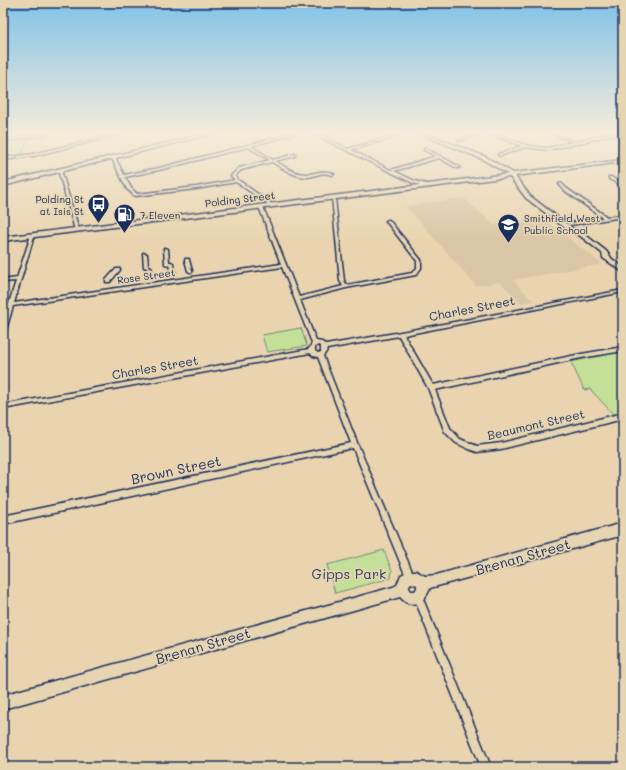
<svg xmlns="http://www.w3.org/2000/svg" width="626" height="770" font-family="Mali,sans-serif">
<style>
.built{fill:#dac6a6}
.green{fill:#c4e098;stroke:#70887b}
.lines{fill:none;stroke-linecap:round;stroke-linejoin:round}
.street-casing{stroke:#1b2f5e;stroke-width:3}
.secondary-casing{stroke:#1b2f5e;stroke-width:3}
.street{fill:#e7d5b2;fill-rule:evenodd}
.secondary{fill:#e7d5b2;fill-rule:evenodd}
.labels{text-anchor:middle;stroke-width:3.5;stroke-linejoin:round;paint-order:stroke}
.far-poi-label{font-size:10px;fill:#1b2f5e;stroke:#e7d5b2;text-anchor:start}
.far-street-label{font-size:10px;fill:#1b2f5e;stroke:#e7d5b2}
.street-label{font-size:12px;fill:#1b2f5e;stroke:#e7d5b2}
.near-street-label{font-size:14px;fill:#1b2f5e;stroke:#e7d5b2}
.near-park-label{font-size:14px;fill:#2c4164;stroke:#e7d5b2}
</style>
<rect width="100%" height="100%" fill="#e9d4af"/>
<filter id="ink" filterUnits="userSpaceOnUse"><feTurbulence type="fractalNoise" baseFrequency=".025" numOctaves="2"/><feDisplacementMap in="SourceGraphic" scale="8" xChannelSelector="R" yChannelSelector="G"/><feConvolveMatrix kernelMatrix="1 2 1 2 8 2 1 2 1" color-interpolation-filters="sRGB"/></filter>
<g filter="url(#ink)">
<path class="built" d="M464,198L494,225L543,218L602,264L513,280L533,301L521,303L500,282L476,286L406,206Z"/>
<path class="green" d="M28,139L21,156L3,157V142Z
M301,328L307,346L267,352L262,335Z
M615,352L623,353V412L614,415L590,389L584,390L571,362Z
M384,550L392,571L391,578L335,593L327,565Z"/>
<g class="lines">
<defs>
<path id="street" d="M43,134H49L3,142V140Z
M117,134H122L33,156L3,160V158L33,154Z
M290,134H294L251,146L273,160L295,154V156L275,161C284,166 294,174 305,174C316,175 322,168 334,174L332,175C320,171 318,176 307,177C295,177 282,168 272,162L241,170L235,176L238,180L272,204L273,205L271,206L236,182L196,189L135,196L127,189L111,157L113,156L115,157L124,175L159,168ZM248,147L270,160L239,168L231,176L235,180L196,187L137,194L131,188L125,177L159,170Z
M313,134H316L320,136L327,134H331L323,137L348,149L397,134L398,136L351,150L391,170L436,156L424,150L425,148L460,167L457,168L439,158L394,171L415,181L430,185L431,186L429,187L413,183Z
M473,134H477L460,141L458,140Z
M490,134H494L529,146L548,148L572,142L553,134H556L575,142L606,134H614L623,136V138L610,135L576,144L548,150L525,147L500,156L498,155L499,154L522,146Z
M58,169L61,170L79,230L78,231L75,230Z
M609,177H611L623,184V186L609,179Z
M561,183L566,188L607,217L623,215V217L563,226L562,225L564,224L603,218L564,190L559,184Z
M332,197L335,198L344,281L347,285L412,273L417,268V261L386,221L388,220H389L421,260V268L416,275L346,288L300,300L316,341L322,342L326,345L401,332L623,290V292L404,335L433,385L581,354L623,347V351L581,358L435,390L450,428L460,439L477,446L501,443L623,413V419L501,449L477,452L469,449L456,443L445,432L428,388L399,336L327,349L326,352L323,356L358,445L414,576L413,579L410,580L407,579L353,448L3,524V516L351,443L318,357L313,356L310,353L3,409V405L309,349L312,343L282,267L13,306L6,330L3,332V322L16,281L3,282V280L17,278L31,235L34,236L14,303L281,264L259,207L261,206L263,207L299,297L343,286L340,281ZM318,345L320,346L321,348V352L318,353L315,351V347Z
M3,222L5,223L6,239L4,240H3Z
M164,248L168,249L169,262H171L173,263L175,272V273H173L171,272L169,264L167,265L165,264Z
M143,253L147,254L148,266L151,267L152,274H148L147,268L144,267Z
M185,259H189V260L192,271V272H190L188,271L185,260Z
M116,269H120V270L110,282H106V280Z
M418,593L421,594L491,767H481L414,597L415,594Z"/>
<path id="secondary" d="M205,134H212L3,186V182Z
M421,134H427L486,157L513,173L623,160V162L515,176L530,196L573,229L583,233L606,251L612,259L623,267V272L603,258L602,253L579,235L569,231L526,198L510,177L3,241V237L508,174L482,159Z
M623,523V535L430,588C425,603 411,610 400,597L3,709V695L393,587L397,585L401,575L410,571H416L425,576L436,575ZM411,583L417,585V588L415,591H411L409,588V585Z"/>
</defs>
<use href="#street" class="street-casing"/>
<use href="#secondary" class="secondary-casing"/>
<use href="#street" class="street"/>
<use href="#secondary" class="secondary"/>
</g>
</g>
<linearGradient id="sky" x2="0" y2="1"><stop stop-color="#82c3e8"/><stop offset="0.55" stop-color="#f5ecdb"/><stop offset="1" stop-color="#f5ecdb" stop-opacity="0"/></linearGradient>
<rect width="626" height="242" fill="url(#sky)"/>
<defs>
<symbol id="bus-pin" viewBox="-11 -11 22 30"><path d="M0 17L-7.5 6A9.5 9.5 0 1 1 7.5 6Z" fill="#1b2f5e" stroke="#e7d5b2"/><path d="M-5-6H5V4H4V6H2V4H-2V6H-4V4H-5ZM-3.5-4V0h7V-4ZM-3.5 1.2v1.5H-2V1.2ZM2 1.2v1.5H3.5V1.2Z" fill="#fff"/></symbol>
<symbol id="fuel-pin" viewBox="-11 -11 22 30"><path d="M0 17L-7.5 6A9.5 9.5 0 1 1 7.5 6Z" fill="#1b2f5e" stroke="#e7d5b2"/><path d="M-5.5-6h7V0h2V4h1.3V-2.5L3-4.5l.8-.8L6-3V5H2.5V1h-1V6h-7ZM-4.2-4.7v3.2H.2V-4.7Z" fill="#fff"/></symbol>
<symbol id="school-pin" viewBox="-11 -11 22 30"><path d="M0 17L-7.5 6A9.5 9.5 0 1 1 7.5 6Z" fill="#1b2f5e" stroke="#e7d5b2"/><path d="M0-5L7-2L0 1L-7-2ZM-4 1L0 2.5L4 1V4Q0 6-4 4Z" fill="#fff"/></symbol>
</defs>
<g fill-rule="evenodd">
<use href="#bus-pin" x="86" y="192" width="25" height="34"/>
<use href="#fuel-pin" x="112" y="202" width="25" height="34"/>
<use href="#school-pin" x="496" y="212" width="25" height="34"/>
</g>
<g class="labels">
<g class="far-poi-label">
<text x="84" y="203" text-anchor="end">Polding St<tspan x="84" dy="12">at Isis St</tspan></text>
<text x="140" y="219">7 Eleven</text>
<text x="524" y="222">Smithfield West<tspan x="524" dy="12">Public School</tspan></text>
</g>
<g class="far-street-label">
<text transform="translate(240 199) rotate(-7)" y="4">Polding Street</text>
<text transform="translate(146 276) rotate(-8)" y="4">Rose Street</text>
</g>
<g class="street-label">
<text transform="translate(472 309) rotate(-11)" y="4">Charles Street</text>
<text transform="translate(155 368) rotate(-10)" y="4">Charles Street</text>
<text transform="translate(536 425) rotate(-13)" y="4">Beaumont Street</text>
</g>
<g class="near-street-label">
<text transform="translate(176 470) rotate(-12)" y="5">Brown Street</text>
<text transform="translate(523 557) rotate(-16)" y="5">Brenan Street</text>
<text transform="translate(203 646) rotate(-16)" y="5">Brenan Street</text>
</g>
<g class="near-park-label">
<text x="349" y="579">Gipps Park</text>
</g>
</g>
<rect width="626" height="770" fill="none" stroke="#e7d5b2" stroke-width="16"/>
<rect x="8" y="8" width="610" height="754" fill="none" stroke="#1b2f5e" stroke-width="1.5" filter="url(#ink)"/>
</svg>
